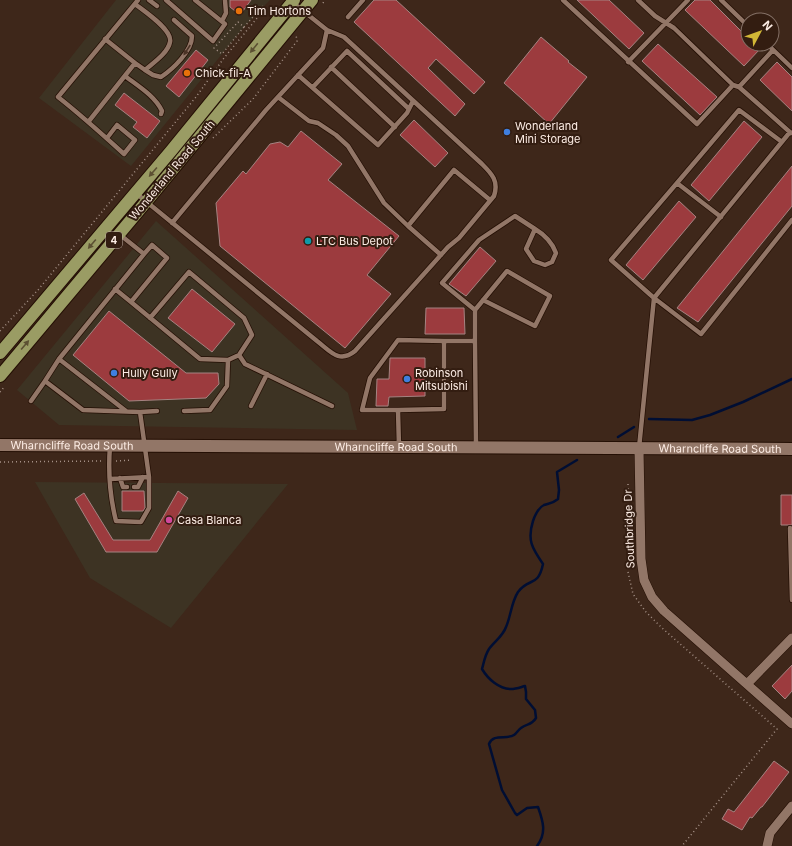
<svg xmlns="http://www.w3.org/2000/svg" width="792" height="846" font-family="Inter,sans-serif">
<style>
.commercial{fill:#3d3323}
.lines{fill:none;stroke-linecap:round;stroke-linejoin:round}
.stream{stroke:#000e33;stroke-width:2.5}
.building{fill:#9c3b3e;stroke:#a58381}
.lane-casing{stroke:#240f04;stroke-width:6}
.street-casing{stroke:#240f04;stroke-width:10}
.secondary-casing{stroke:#240f04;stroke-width:14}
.primary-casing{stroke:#240f04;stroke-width:14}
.path{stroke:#a59187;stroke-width:1.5;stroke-dasharray:1 3;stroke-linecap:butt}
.lane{stroke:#927667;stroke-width:4.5}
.street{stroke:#927667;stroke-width:9}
.secondary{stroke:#927667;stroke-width:12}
.primary{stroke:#9a9c64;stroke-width:12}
.oneway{fill:#5c5032}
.oneway2{fill:#4b3326}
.food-dot{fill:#e8710a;stroke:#331d11;stroke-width:1.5}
.shop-dot{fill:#3f7fe0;stroke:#331d11;stroke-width:1.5}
.culture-dot{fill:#0f9aa8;stroke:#331d11;stroke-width:1.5}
.hotel-dot{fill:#d1479c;stroke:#331d11;stroke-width:1.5}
.labels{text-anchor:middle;stroke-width:4;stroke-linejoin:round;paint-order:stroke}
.shield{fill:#331d11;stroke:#c0afa5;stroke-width:1}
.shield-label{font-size:10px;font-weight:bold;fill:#fdede5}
.poi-label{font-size:11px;fill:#fdede5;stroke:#331d11;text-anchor:start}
.street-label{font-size:11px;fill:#fdede5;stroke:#331d11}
</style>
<rect width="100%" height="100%" fill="#3e271a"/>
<path class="commercial" d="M116,0H270L244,27L131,166L39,98Z
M156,221L348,393L357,430L59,425L17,390Z
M35,482L288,484L171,628L90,578Z"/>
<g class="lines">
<path class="stream" d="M649,419L692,420L710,415L743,402L792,379
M618,437L634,427
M537,846C547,833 543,821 538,807L527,808L517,815L515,813L502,790L489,744C493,733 507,740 514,735C517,733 518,730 521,728C527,723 531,726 536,718L535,710L526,699V692L525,686C521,687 516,689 511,689C499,689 488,679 482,669C484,662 485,655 489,649C494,642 503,636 506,627C511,616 511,603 518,592C529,577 538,588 543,564C532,548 527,540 533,521C535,515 538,508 544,505C549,503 552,504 558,499L559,490L557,472L577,460"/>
</g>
<path class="building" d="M230,0H251L240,15L230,7Z
M374,0H396L485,82L474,94L436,59L428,68L465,104L455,116L354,22Z
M577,0H609L644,33L629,49Z
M695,0H710L748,38V44H755L760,49L744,66L685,10Z
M541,37L569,61L568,62L587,77L549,124L522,99L504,83Z
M658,44L717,97L700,115L642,61Z
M196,50L208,60L179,97L166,86Z
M777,62L792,77V111L760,80Z
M124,93L160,121L147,138L133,127L137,122L115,105Z
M414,120L448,153L435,167L400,135Z
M744,121L762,137L709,201L691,185Z
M301,131L342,164L328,180L399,236L367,275L391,294L345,348L220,246L216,203L243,171L246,174L270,144L280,142L288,147Z
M792,166V206L698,322L677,308Z
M679,201L696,217L643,280L626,265Z
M480,247L496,261L466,296L449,284Z
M192,289L235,324L212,352L168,318Z
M426,308H464L465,334H425Z
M109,311L186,373H218L219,384L206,398L129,401L73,355Z
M390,358H425V396L389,397L388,406H376L377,379H389Z
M122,491H144L145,508L143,511H122Z
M178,491L188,498L157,552H106L75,499L84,493L113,540H150Z
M781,495H792V525H781Z
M792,665V691L785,699L772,686Z
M774,761L789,772L762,807H761L752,818L750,817L742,830L722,819L728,809L734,812Z"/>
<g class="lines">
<defs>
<path id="lane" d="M149,0L157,6
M166,0L213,41L225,24L195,0
M563,0L697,124L733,85
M638,0L655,16L674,28L733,85L739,87L791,133
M721,0L748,26
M292,2L327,30
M348,17L363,0
M222,21L226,13L225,0
M105,39L135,63
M767,44L792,68
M628,62L688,0
M331,67L395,127
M145,70L153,75L161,77C173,69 192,51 192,36L174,20
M298,75L378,145L407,113L413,101
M125,76C138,86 155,96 162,111L161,114
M313,87L347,51L409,109
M739,87L773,50
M278,97L309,121L318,123L336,135L348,146L384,203L408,226
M89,121L135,63L145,70C153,63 168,53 170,42C173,30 144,11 135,4
M107,138L117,125L135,140L124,154C102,134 81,115 58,97L138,0
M677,183L611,260L654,298L790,132
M137,194L317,341C330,351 339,364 355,351L448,247L459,238L494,196C499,181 492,174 482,164L344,37L327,30L323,48L266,110L172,223
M721,217L677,183L739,110L782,142
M119,234L144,254L59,359L45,381L83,410L140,412L157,411
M144,254L152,245L167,258L131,302L200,359L228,360L227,386L210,410L184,411
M441,255L408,226L454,170L490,200
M115,289L131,302
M475,310L442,283L479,240L515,216L535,229L526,249L534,261L545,265L552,262L556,253C552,242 545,235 535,229
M150,318L189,272L244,318L252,335L239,355L228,360
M444,341L398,340L370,378L362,410H398L444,409V341H475L476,446
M475,341V310L507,271L550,296L535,326L483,300
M239,355L245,364L332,406
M59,359L126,411
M31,401L45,381
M251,406L267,374
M398,410L399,447
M110,446C108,471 110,497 116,521L141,522L149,508V477L140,412
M639,448L654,298L701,334L792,220
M120,478L123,487H127
M110,479L149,477
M134,487H138L143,477
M790,528L792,600"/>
<path id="street" d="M639,449L641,559L644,580L652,597L664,611L792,724
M747,684L792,638
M767,846L770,833L792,806"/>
<g id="secondary">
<path id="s1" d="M0,445L792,449"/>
</g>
<path id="primary" d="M0,353L171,151L294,0
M0,376L146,202L312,0"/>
</defs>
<use href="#lane" class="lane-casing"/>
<use href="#street" class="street-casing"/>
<use href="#secondary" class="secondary-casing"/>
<use href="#primary" class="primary-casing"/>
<path class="path" d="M323,3L325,0
M238,22L244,27L222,54L214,48Z
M244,27L263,6
M213,138L253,99L297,41L296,35
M0,331L38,290L196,97L224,58L258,17L264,5
M0,392L5,386
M116,461L132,460
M0,462L102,461
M628,484V572L633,594L646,612L662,628L777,729L682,846"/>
<use href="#lane" class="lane"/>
<use href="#street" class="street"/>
<use href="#secondary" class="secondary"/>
<use href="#primary" class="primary"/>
</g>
<defs><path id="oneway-solid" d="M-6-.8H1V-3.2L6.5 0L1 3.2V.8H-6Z"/></defs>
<g class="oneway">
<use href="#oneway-solid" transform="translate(254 48) rotate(129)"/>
<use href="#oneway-solid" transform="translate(153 172) rotate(131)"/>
<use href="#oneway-solid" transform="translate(92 244) rotate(130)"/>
<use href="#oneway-solid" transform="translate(25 345) rotate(-50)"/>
</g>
<use class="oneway2" href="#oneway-solid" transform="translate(187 50) rotate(123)"/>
<g class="food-dot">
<circle cx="239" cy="11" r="4"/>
<circle cx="187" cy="73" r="4"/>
</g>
<g class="shop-dot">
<circle cx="507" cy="132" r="4"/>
<circle cx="114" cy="373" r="4"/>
<circle cx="407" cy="379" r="4"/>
</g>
<circle class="culture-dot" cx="308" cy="241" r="4"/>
<circle class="hotel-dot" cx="169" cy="520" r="4"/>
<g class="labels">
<rect class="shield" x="106" y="232" width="16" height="16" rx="3"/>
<g class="shield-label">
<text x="114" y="244">4</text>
</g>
<g class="poi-label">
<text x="247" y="15">Tim Hortons</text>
<text x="195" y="77">Chick-fil-A</text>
<text x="515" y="130">Wonderland<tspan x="515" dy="13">Mini Storage</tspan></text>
<text x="316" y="245">LTC Bus Depot</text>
<text x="122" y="377">Hully Gully</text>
<text x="415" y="377">Robinson<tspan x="415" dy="13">Mitsubishi</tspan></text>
<text x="177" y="524">Casa Blanca</text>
</g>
<g class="street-label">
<text transform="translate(172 170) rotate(-50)" y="4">Wonderland Road South</text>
<text dy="4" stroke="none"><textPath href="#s1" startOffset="72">Wharncliffe Road South</textPath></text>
<text dy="4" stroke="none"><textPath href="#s1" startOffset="396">Wharncliffe Road South</textPath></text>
<text dy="4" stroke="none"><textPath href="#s1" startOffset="720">Wharncliffe Road South</textPath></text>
<text transform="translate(629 529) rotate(-92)" y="4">Southbridge Dr</text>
</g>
</g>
<g transform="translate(760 32) rotate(49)"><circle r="19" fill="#331d11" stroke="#847066"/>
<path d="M0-3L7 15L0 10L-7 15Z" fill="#d1b736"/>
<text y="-6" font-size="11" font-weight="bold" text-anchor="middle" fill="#fdede5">N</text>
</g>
</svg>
